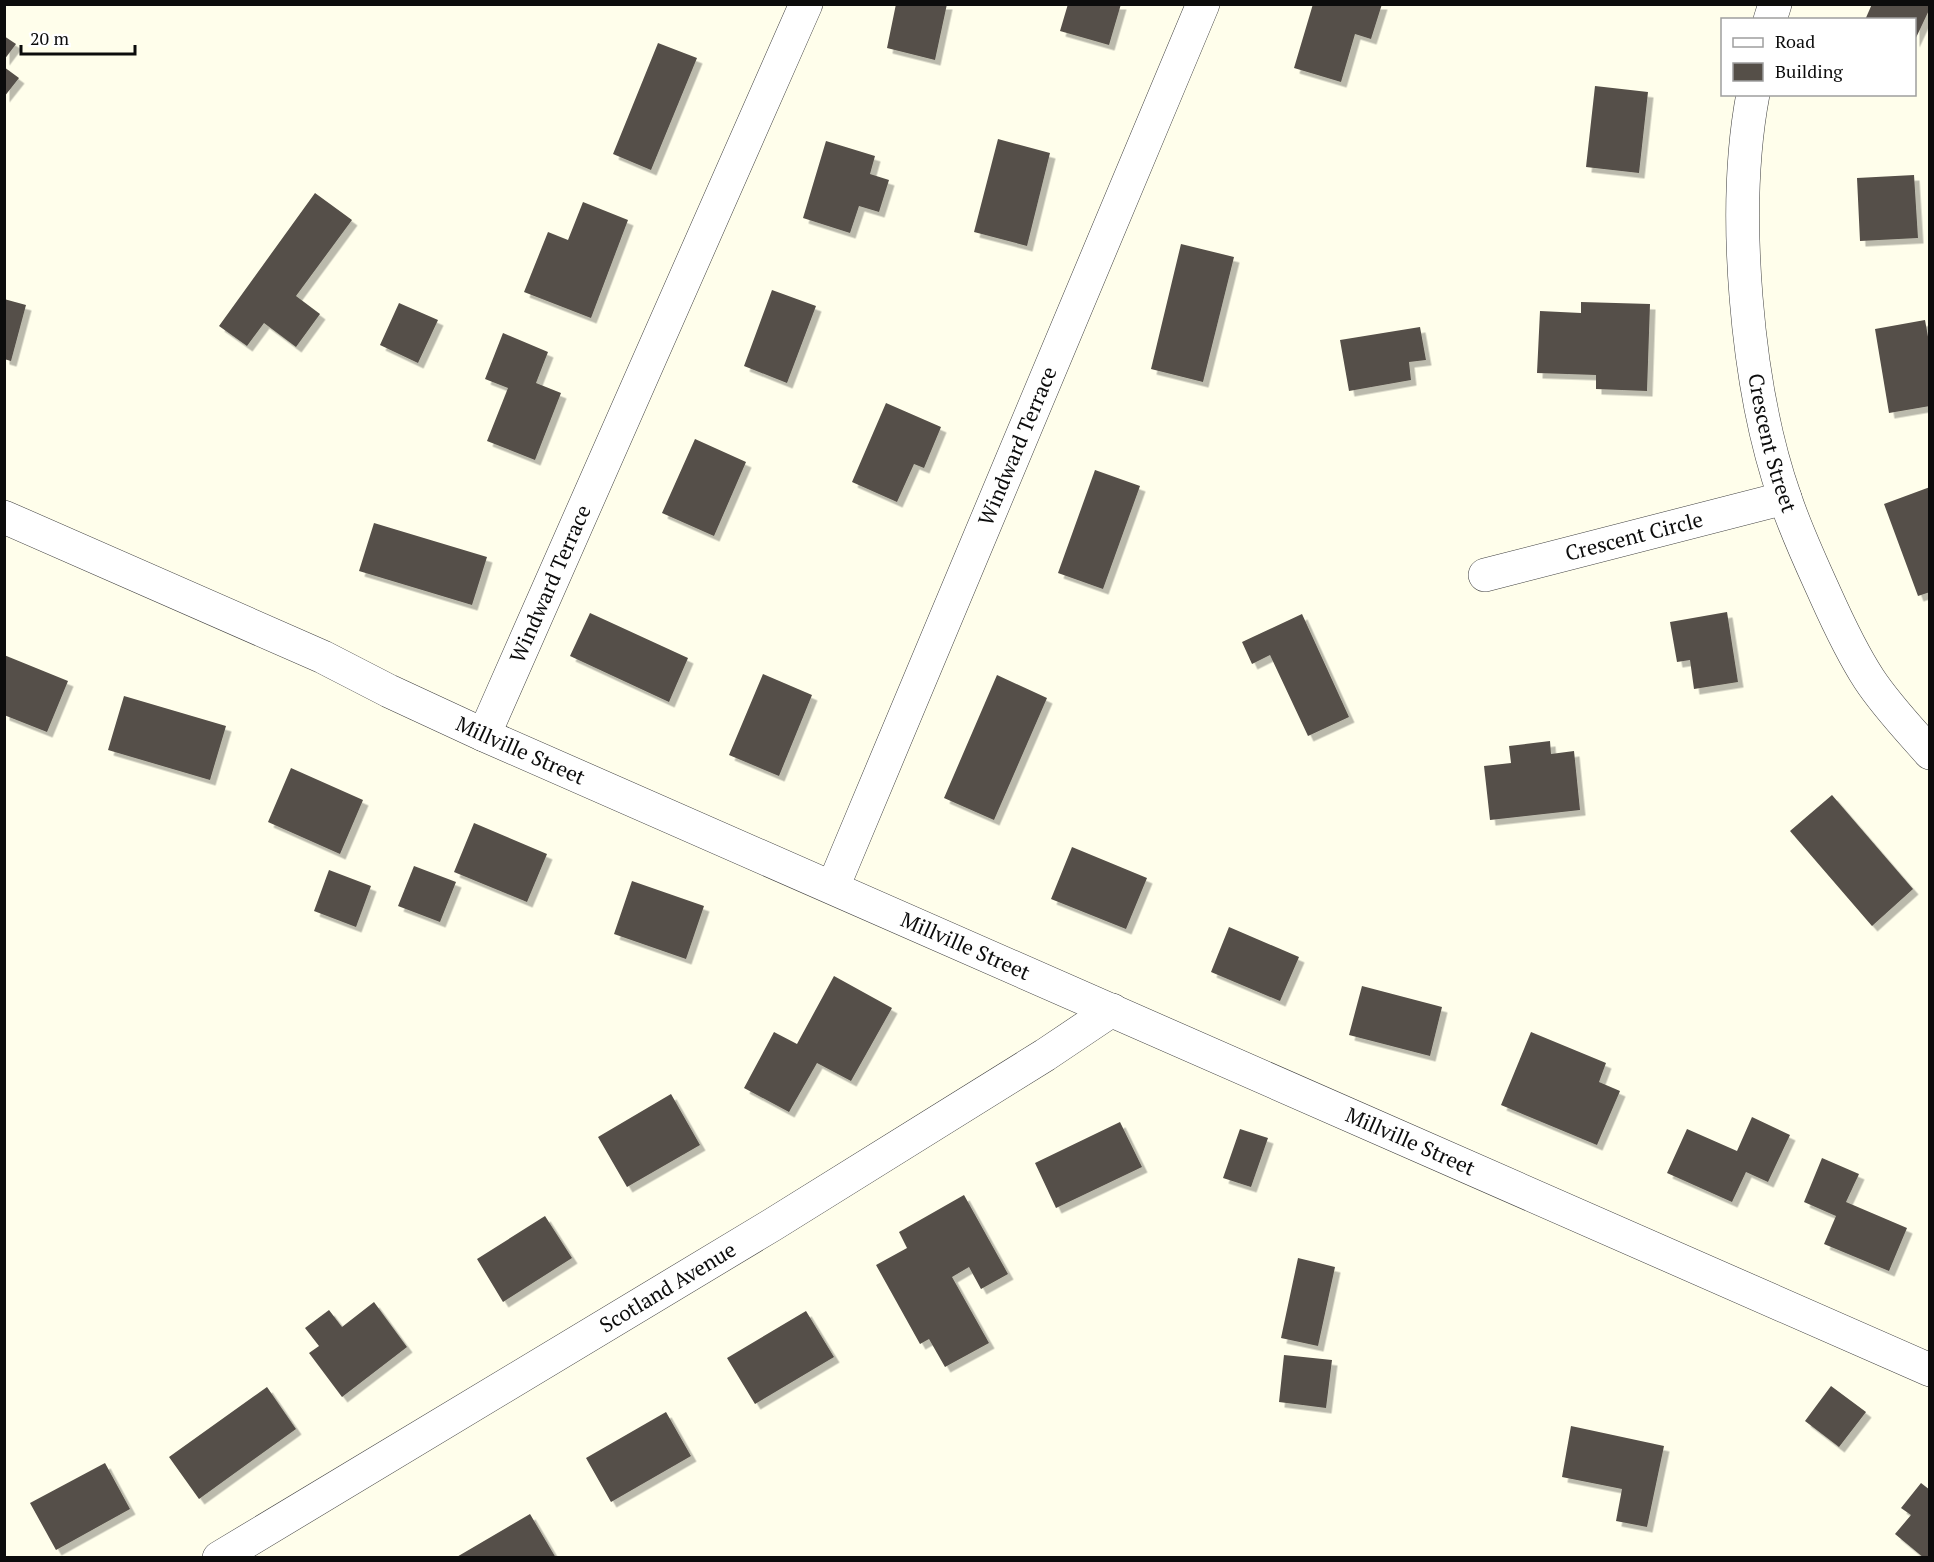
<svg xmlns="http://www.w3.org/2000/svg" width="1934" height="1562" font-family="'PT Serif',serif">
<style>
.building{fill:#554f48;filter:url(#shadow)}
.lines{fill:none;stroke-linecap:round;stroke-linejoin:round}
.street-casing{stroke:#3f3f3f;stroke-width:34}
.street{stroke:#fff;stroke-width:33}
.labels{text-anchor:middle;stroke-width:6;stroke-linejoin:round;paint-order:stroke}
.street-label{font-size:21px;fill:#0c0c0c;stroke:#fff}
</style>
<defs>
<filter id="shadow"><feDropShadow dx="5.5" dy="5.5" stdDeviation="0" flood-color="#0004"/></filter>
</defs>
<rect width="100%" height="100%" fill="#fffeeb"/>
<path class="building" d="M896,4H947L935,60L887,48Z
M1068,4H1121L1109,45L1060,31Z
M1313,4H1382L1371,39L1355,34L1341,82L1294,68Z
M1872,4H1930V8L1914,42V20H1865Z
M4,36L16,44L4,60Z
M658,43L697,58L651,170L613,154Z
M4,67L19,78L4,97Z
M1595,86L1648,92L1639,173L1586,167Z
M998,139L1050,153L1027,246L974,232Z
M826,141L875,156L870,174L889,180L879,212L859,206L850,233L803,218Z
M1914,175L1918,238L1860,241L1857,178Z
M315,193L352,220L296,296L320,314L296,347L264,323L247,346L219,326Z
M583,202L628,220L591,318L524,292L548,232L568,240Z
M1181,244L1234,257L1203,382L1151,369Z
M772,290L816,306L787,383L744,366Z
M4,299L26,305L11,361L4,359Z
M1581,302L1650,304L1647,391L1596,389V375L1537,373L1540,311L1581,313Z
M399,303L438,320L418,363L380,345Z
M1925,320L1930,348V406L1889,413L1875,329Z
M1420,327L1426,360L1409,362L1411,380L1349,391L1340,340Z
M503,333L548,352L536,383L561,393L535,460L487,441L508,388L485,379Z
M886,403L941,427L924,468L914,464L897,502L852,482Z
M695,439L746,462L714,536L662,513Z
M1095,470L1140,486L1103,589L1058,573Z
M1930,487V592L1918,596L1884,504Z
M374,523L487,557L472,605L359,571Z
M1727,612L1738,682L1694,689L1690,660L1677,662L1670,622Z
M590,613L688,658L669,702L570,656Z
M1302,614L1349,717L1308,736L1270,655L1252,664L1242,642Z
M4,655L68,681L47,732L4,715Z
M763,674L812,695L779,776L729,755Z
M997,675L1047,698L994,820L944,798Z
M124,696L226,726L210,780L108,750Z
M1550,741L1551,754L1574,751L1580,810L1490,820L1484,766L1511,763L1509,746Z
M291,768L363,800L340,854L268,822Z
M1832,795L1913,889L1872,926L1790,831Z
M474,823L547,854L527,902L454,872Z
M1072,847L1147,878L1126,929L1051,899Z
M414,866L456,882L440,922L398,906Z
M329,870L371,886L356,927L314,911Z
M632,881L704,906L686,959L614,934Z
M1229,927L1299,957L1280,1001L1211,972Z
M834,976L892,1008L851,1081L817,1063L789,1112L744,1088L774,1032L797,1044Z
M1362,986L1442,1007L1430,1056L1349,1035Z
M1531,1032L1606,1063L1599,1082L1620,1091L1597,1145L1501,1105Z
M671,1094L700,1145L627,1187L598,1137Z
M1752,1117L1790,1135L1768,1182L1746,1172L1732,1202L1667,1173L1687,1129L1737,1151Z
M1120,1122L1142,1167L1056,1208L1035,1163Z
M1240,1129L1268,1138L1251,1187L1223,1178Z
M1822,1158L1859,1174L1846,1202L1907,1228L1889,1271L1824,1244L1836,1216L1804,1202Z
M964,1195L1008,1274L981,1289L969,1267L952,1277L989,1343L945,1367L929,1339L920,1344L876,1265L907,1248L899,1232Z
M545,1216L572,1258L503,1302L477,1259Z
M1298,1258L1335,1267L1318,1346L1281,1338Z
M374,1302L407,1347L342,1397L309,1353L319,1346L305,1328L329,1310L342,1327Z
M806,1311L834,1357L755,1404L727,1358Z
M1284,1355L1332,1360L1326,1408L1279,1402Z
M1831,1386L1866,1412L1839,1447L1805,1421Z
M267,1387L296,1429L199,1499L169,1457Z
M666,1412L691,1456L611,1502L586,1458Z
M1571,1426L1664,1446L1647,1527L1616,1521L1622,1489L1562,1477Z
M105,1463L130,1509L56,1550L30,1503Z
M1921,1483L1930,1490V1558H1924L1895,1534L1911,1515L1901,1508Z
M530,1514L556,1558H455Z"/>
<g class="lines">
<defs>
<g id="street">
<path d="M1770,20L1775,4"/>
<path id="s1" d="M1753,94C1731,210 1746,387 1785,498C1796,531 1811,563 1825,594C1838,623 1852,653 1869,679C1886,705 1909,729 1930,753"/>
<path id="s2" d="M4,517L323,657L389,691L484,735L1930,1370"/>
<path id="s3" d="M1485,575L1785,498"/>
<path id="s4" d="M484,735L806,4"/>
<path id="s5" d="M833,887L1203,4"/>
<path id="s6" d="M219,1558L772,1225L1045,1055L1112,1010"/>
</g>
</defs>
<use href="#street" class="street-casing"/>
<use href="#street" class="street"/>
</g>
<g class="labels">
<g class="street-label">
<text dy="7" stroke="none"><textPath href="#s1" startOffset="352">Crescent Street</textPath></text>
<text dy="7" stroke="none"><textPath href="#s5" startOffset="478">Windward Terrace</textPath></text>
<text dy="7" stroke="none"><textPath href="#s3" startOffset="154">Crescent Circle</textPath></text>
<text dy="7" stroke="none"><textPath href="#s4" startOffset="165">Windward Terrace</textPath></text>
<text dy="7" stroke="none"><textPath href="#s2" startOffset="567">Millville Street</textPath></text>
<text dy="7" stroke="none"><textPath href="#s2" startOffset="1053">Millville Street</textPath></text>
<text dy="7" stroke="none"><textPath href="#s2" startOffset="1539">Millville Street</textPath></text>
<text dy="7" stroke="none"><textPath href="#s6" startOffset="524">Scotland Avenue</textPath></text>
</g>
</g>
<rect width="1934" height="1562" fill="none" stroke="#0c0c0c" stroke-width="12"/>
<rect x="1721" y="18" width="195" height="78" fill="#ffffff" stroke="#9e9e9e" stroke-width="1.5"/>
<rect x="1733" y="38" width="30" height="9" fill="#ffffff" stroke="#9e9e9e" stroke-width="1.5"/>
<text x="1775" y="48" font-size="18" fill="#0c0c0c">Road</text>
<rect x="1733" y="63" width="30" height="18" fill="#554f48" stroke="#9e9e9e" stroke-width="1.5"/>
<text x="1775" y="78" font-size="18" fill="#0c0c0c">Building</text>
<path d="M21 45v9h114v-9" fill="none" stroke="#0c0c0c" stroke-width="3"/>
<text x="30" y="45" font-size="18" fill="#0c0c0c" stroke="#ffffff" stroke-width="4.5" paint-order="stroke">20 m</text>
</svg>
